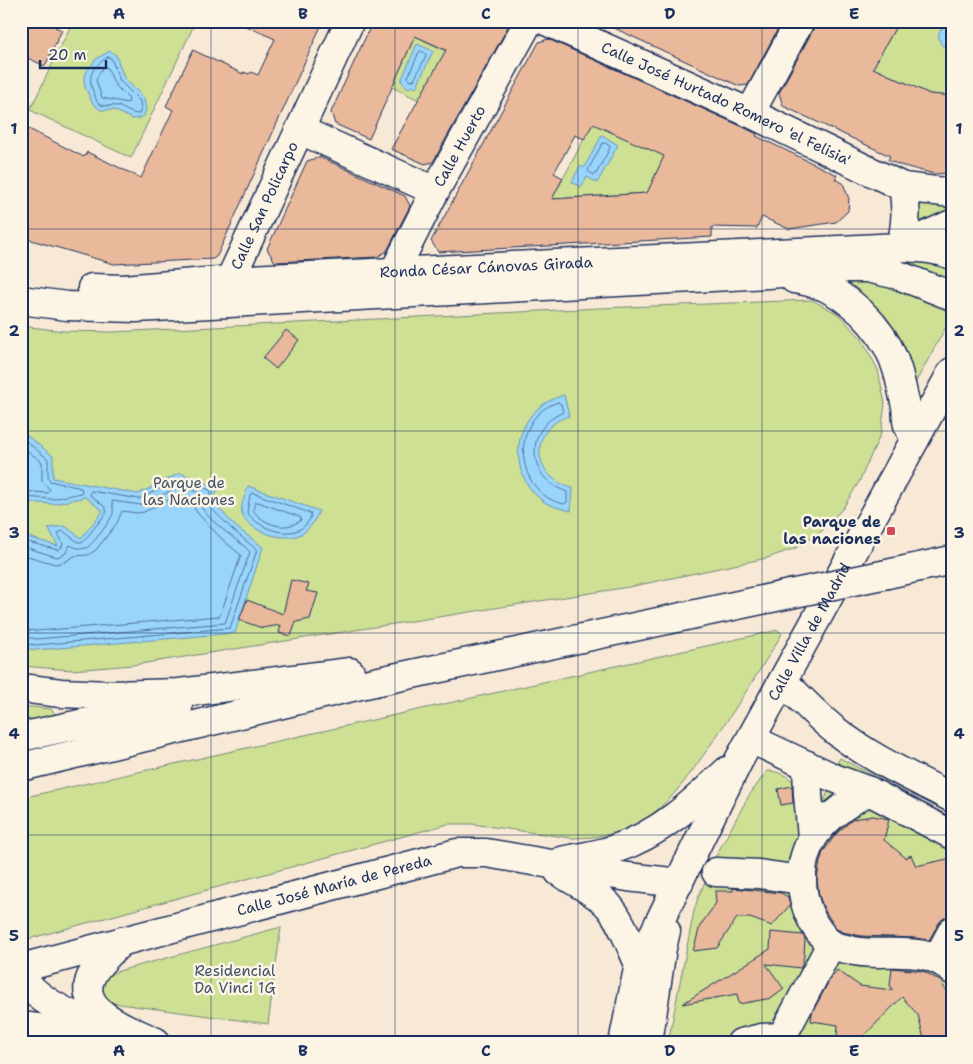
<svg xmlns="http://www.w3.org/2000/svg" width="973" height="1064" font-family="'Shantell Sans',sans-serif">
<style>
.green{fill:#cee094;stroke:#748879}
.water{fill:#99d5fa;stroke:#6793bc}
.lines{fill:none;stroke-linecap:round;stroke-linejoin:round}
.shore{stroke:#4d719c;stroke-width:1}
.building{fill:#eab99b;stroke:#1b2f5e;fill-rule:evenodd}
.minor-casing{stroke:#1b2f5e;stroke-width:31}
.highway-casing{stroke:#1b2f5e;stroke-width:31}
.minor{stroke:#fcf5e5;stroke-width:28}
.highway{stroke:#fcf5e5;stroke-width:28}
.highway-bridge-casing{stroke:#1b2f5e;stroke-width:31;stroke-linecap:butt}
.highway-bridge{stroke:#fcf5e5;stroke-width:28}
.grid{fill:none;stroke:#1b2f5e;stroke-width:1;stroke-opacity:0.55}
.poi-dot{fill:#d1495b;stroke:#fcf5e5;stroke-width:2}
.labels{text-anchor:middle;stroke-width:5;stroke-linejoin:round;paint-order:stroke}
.street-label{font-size:15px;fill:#1b2f5e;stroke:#fcf5e5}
.park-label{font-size:15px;fill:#3f5269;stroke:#fcf5e5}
.poi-label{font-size:15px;font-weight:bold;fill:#1b2f5e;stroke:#fcf5e5;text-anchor:end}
.neatline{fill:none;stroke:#1b2f5e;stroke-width:2}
.grid-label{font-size:16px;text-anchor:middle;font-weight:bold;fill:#1b2f5e}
</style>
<rect width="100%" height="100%" fill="#f8e9d6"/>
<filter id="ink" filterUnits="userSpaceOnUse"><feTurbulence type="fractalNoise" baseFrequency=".02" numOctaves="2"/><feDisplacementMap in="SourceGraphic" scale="10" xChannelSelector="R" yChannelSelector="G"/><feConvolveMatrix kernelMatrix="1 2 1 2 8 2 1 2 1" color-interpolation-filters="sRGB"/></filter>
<g filter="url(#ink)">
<path class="green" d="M73,21H196L131,158L30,110Z
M899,21H952V96L930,94L873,68Z
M415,36L446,51L419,100L392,87Z
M599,111L672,145L647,193L552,199Z
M915,200L952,202V215L919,228Z
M899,258L952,265V285L898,265Z
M858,276L952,304V316L913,387L838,278Z
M812,300L838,314L862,339L878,370L885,404L881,433L859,482L843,508L822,531L796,548L767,558L629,587L133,665L72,670L21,666V326L64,331L113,332L600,308Z
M778,630L782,634C758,673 734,712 707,750C691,773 674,798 650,816C626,833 599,838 571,838L472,824H448L21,941V798Z
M21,706L51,709L56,715L21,724Z
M840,758L939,811L936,816L952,824V1043H668L694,911L698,898L715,858L748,797L767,771C790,770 806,795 820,810L840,765L837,763Z
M281,927L268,1024L112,1003C97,995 100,979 115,972Z"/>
<path class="water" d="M949,21H952V50L943,46C934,36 940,29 949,21Z
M417,44L433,51L416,88L412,86L408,88L401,81Z
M110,51L116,55L124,78L144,98L146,110L144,116L140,118L132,119L114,110H101L93,104L85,87L84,79L87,71L96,59Z
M602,135L618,145L597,183L587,177L581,187L572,182L580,166L584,168Z
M564,395L569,416C528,428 531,478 573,488L571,511C563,509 554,507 546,503C512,482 509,431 540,407C547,401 555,398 564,395Z
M21,431L53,456V478L138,494L180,473L219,488L212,501L236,527L263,547L235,633L35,650L21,647V535L58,546L48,528L65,526L81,538L103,511L85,497L54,504L21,502Z
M248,486L319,511C314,522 310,530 299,535C283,542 247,531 242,513C240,505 246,494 248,486Z"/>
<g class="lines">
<path class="shore" d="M421,51L425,53L426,56L414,80L409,81L408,77L419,52Z
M108,57L111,58L120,81L140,101L141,109L139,114C130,114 125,108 117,106C112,105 106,107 101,105C97,104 96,99 95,96C86,76 91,68 108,57Z
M104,67H107L115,85L129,99L128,103L102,98L96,80L100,72Z
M605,143L610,146V148L596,174L594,175L589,172L588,170L602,144Z
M558,402L561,404L563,412C556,416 549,419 544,426C531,441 532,466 547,480C552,486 560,489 567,492V502L564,504C514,494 508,418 558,402Z
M21,437L48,459V477L50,481L81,488L82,491L81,493L53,499L21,497
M21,446L42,462V481L50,490L47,493L21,491
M253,493L310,513L311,516C301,544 259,531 247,512L250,495Z
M258,502L300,517L301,520C287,532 263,525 253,510L255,503Z
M21,540L58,550L61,548L63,544L58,533L63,531L78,542H83L107,512L105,507L90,495L91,491L139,499L180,479L210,490L211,493L207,500L208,505L233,530L257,550L230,628L36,645L21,643
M21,546L57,557L65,554L70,545C75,547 80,550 86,548C92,546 112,519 113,513C114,509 112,505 112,501L141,505L181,486L201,493C201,497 200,501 201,505C206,521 240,540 250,552L225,623L36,639L21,636
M21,554L55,564L65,562L74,556L88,555L96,550L117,523L122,511L137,513L144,512L181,494L192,498L194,508L198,514L224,541L241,555L220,616L37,631L21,629"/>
</g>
<path class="building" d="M21,21H58L55,27L62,30L45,66L21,55Z
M235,21H309L321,26L217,256L213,259L114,264L21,237V125L84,157L87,152L141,178L173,110L166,106L193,50L243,74V72L249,74L251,72L258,75L275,39Z
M373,21H506L508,27L433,162L425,164L391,149L446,50L415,36L369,139L335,124L331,112Z
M599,21H782L748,85L739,86Z
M816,21H899L873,68L930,94L952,96V173L934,174L900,165L888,160L890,156L783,106L779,93L814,28Z
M548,39L743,127L757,134L756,136L837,175L835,179L843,183L849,199L848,211L836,222L789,229L762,217L757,228L712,227V237L438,252L431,241L539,42ZM593,124L664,156L647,193L552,199L563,178L554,173L575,135L584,139Z
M320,157L405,196L410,206L387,251L377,257L275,262L267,249L307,161Z
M286,330L299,340L276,369L263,358Z
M291,580L309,584L306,591L318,593L310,619L296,622L291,636L279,633L281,625L262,628L239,620L247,600L283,614Z
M792,786L793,803L781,805L778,789Z
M873,816L889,819L884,840L906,858L911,855L916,866L952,858V915L944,918L939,923L929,940L915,938L862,936L842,932L835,927L825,911L819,896L817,879L820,862L823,852L836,834L853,819Z
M733,888L781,893L788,897L790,905L772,926L750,918H737L717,948L693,951L700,926L716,903L715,891H733Z
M771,932L803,935L805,939L804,956L801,968L766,964L784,989L772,998L739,1004L737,994L682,1004L770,949Z
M892,968L923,971L939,980L952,999V1043H925L918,1015L902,997L857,1043H840L837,1036L838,1025L811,1021L812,1013L830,979L837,970L860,986L892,990L890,985Z"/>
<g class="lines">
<defs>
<g id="minor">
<path id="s1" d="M546,21L750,113L903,187L952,193"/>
<path d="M750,113L800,21"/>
<path d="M300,130L435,191"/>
<path d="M903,246L952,224"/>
<path d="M900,247C907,226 907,208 903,187"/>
<path id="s2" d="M394,272L435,191L529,21"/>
<path d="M794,279C805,281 817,283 827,288C860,305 888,336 898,372C901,383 903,395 906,406C907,413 906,420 908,425C910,430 913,435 915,439"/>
<path id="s3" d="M230,280L350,21"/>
<path id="s4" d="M92,288L123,289L230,280L900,247C918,248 935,248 952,255"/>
<path d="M21,300L67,306L136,308L768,274L849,268H867L898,275L952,296"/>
<path d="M783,681C800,698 817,716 836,731C871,759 913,777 952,798"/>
<path d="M751,739L834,778L869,791L952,835"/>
<path d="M807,765L808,795L812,837"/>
<path d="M869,791C836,809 805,832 802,872C801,891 805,908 814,924C818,930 824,940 831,944C835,947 841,948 846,949C881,960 922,941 952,970"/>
<path d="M562,861C580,857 598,855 615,849C660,834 693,803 727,771"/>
<path d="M559,872C576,882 594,891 608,905C622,921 630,945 639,964"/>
<path d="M716,872L759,874L801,880"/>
<path d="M122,941C112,951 100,961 93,973C71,1011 131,1030 156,1042"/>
<path d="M937,959L952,931"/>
<path id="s5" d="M21,968L457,853H486L628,877L679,883"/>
<path d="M21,975C35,1001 76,1018 103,1028"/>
<path d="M21,1026L136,1040"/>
<path id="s6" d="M623,1043L639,964L705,828L739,760L952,372"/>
<path d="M648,1043L662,948L666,931"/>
<path d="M741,1043L761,1038L782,1037"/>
<path d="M784,1043L782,1037L831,944"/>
</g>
<path id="highway" d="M887,574L952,560
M21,688L61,693L110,695L179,693L350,672
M21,737L112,717L178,708
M21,767L365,684L790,594"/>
</defs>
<use href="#minor" class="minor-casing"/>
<use href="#highway" class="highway-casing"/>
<use href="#minor" class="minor"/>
<use href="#highway" class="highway"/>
<defs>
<path id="highway-bridge" d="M790,594L887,574"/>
</defs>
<use href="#highway-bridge" class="highway-bridge-casing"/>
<use href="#highway-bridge" class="highway-bridge"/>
</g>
</g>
<path class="grid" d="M211,21V1043M395,21V1043M578,21V1043M762,21V1043M21,229H952M21,431H952M21,633H952M21,835H952"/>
<rect class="poi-dot" x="886" y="526" width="10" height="10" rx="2.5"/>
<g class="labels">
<g class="street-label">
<text dy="5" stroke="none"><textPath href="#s1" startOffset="198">Calle José Hurtado Romero 'el Felisia'</textPath></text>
<text dy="5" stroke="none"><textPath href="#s2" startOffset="142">Calle Huerto</textPath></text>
<text dy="5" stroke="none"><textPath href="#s3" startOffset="82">Calle San Policarpo</textPath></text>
<text dy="5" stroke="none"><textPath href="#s4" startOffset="395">Ronda César Cánovas Girada</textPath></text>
<text dy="5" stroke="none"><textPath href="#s6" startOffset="454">Calle Villa de Madrid</textPath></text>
<text dy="5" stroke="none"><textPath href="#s5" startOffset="324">Calle José María de Pereda</textPath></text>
</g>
<g class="park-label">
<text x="189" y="488">Parque de<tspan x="189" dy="17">las Naciones</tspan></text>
<text x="235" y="976">Residencial<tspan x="235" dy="17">Da Vinci 1G</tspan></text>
</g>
<g class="poi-label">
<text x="881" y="527">Parque de<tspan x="881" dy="17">las naciones</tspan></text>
</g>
</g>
<rect width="973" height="1064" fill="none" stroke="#fcf5e5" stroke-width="55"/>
<path d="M40 60v8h66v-8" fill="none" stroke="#1b2f5e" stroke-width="2.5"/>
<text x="48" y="60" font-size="15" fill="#1b2f5e" stroke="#fcf5e5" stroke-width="4" paint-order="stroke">20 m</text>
<rect x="28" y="28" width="918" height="1008" class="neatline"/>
<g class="grid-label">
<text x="119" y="19">A</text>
<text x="303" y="19">B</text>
<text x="486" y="19">C</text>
<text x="670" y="19">D</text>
<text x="854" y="19">E</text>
<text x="14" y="134">1</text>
<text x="959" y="134">1</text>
<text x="14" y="336">2</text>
<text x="959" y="336">2</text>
<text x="14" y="538">3</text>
<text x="959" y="538">3</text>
<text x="14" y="739">4</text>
<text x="959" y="739">4</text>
<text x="14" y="941">5</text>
<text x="959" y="941">5</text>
<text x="119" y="1056">A</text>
<text x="303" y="1056">B</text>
<text x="486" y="1056">C</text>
<text x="670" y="1056">D</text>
<text x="854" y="1056">E</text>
</g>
</svg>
